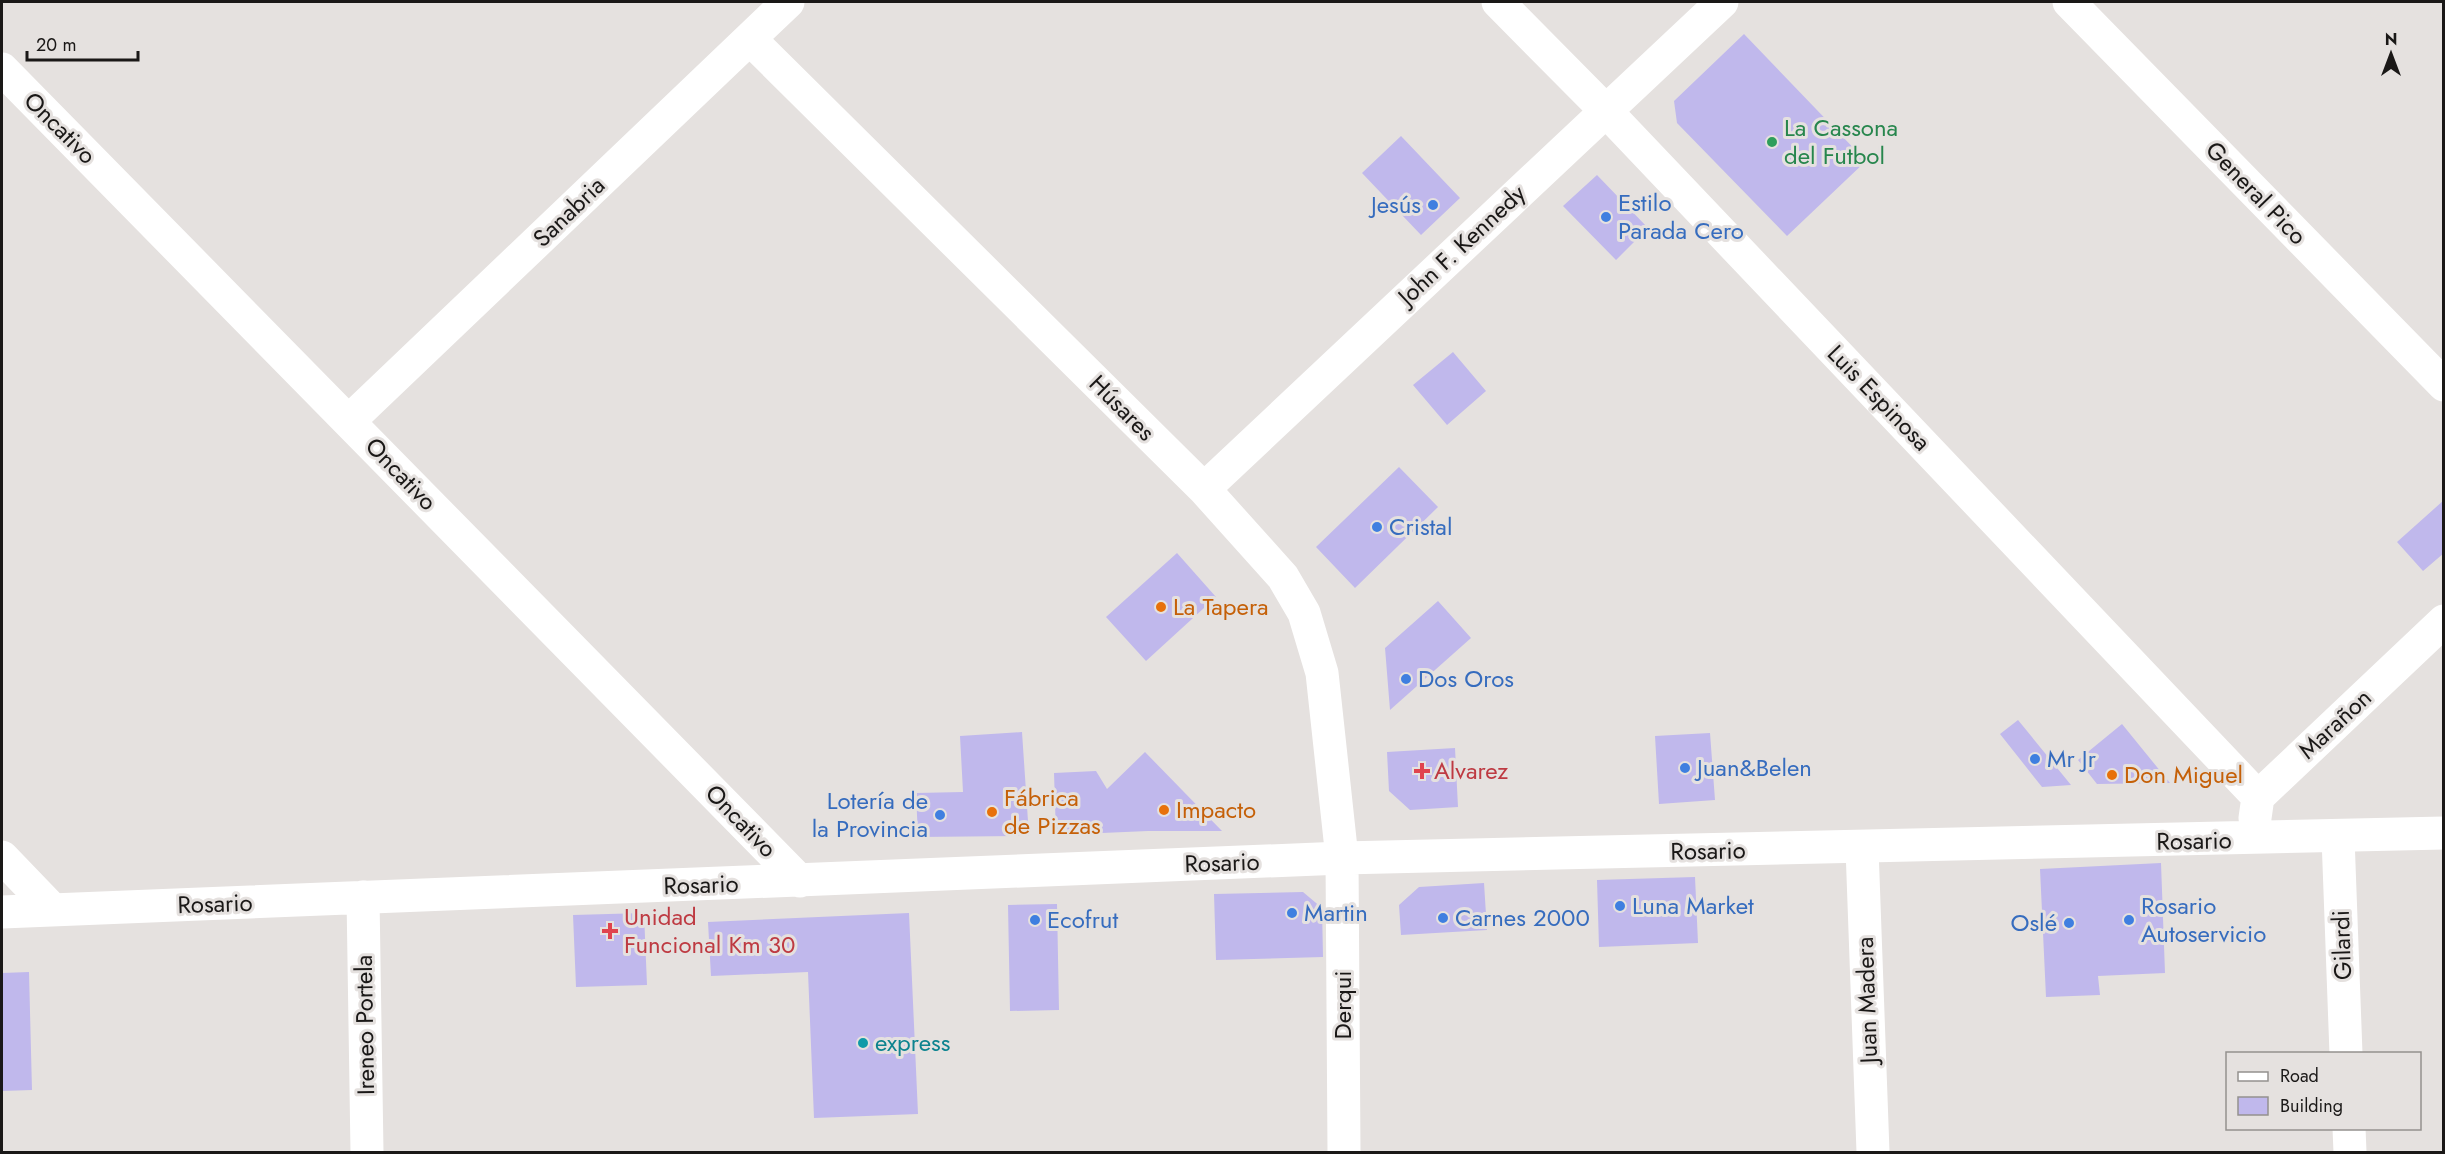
<svg xmlns="http://www.w3.org/2000/svg" width="2445" height="1154" font-family="Jost,sans-serif">
<style>
.building{fill:#c0b8ec}
.lines{fill:none;stroke-linecap:round;stroke-linejoin:round}
.minor{stroke:#fff;stroke-width:33}
.leisure-dot{fill:#2e9e5b;stroke:#e5e1df;stroke-width:2}
.shop-dot{fill:#3f7fe0;stroke:#e5e1df;stroke-width:2}
.food-dot{fill:#e8710a;stroke:#e5e1df;stroke-width:2}
.health-dot{fill:#e0444e;stroke:#e5e1df;stroke-width:2}
.culture-dot{fill:#0f9aa8;stroke:#e5e1df;stroke-width:2}
.labels{text-anchor:middle;stroke-width:6;stroke-linejoin:round;paint-order:stroke}
.street-label{font-size:24px;fill:#1a1817;stroke:#e5e1df}
.leisure-label{font-size:24px;fill:#27864d;stroke:#e5e1df;text-anchor:start}
.shop-label{font-size:24px;fill:#366cbe;stroke:#e5e1df;text-anchor:start}
.food-label{font-size:24px;fill:#c56008;stroke:#e5e1df;text-anchor:start}
.health-label{font-size:24px;fill:#be3a42;stroke:#e5e1df;text-anchor:start}
.culture-label{font-size:24px;fill:#0d838f;stroke:#e5e1df;text-anchor:start}
</style>
<rect width="100%" height="100%" fill="#e5e1df"/>
<path class="building" d="M1744,34L1866,161L1787,236L1677,123L1674,101Z
M1401,136L1460,198L1421,235L1362,173Z
M1597,175L1648,228L1616,260L1563,206Z
M1453,352L1486,391L1447,425L1413,385Z
M1399,467L1438,507L1355,588L1316,547Z
M2444,500V553L2423,571L2397,542Z
M1177,553L1216,597L1146,661L1106,617Z
M1438,601L1471,638L1390,710L1385,648Z
M2018,720L2071,785L2042,787L2000,734Z
M2122,724L2170,783L2097,784L2078,760Z
M1022,732L1029,836L918,837L916,793L963,792L960,736Z
M1710,733L1715,800L1659,804L1655,736Z
M1455,748L1458,807L1410,810L1389,791L1387,752Z
M1145,752L1222,831H1148L1056,835L1054,773L1096,771L1107,789Z
M2161,863L2165,973L2098,976L2100,995L2046,997L2040,869Z
M1695,877L1698,943L1599,947L1597,880Z
M1484,883L1487,930L1401,935L1399,905L1419,887Z
M1303,892L1322,908L1323,957L1216,960L1214,894Z
M1057,904L1059,1010L1010,1011L1008,905Z
M644,913L647,985L576,987L573,915Z
M909,913L918,1114L814,1118L808,972L711,976L708,922Z
M29,972L32,1090L2,1091V973Z"/>
<g class="lines">
<path class="minor" d="M1498,2L1605,110L2258,797
M2069,2L2444,385
M750,39L1204,489L1283,577L1304,613L1322,673L1342,858L1344,1152
M2,69L800,881
M349,421L788,2
M1204,489L1722,2
M2255,818L2258,797L2444,621
M2338,837L2346,1054
M1862,848L1873,1152
M2,857L53,910
M363,897L367,1152
M2,912L1342,858L2444,833
M2349,1128L2350,1152"/>
</g>
<circle class="leisure-dot" cx="1772" cy="142" r="6"/>
<g class="shop-dot">
<circle cx="1433" cy="205" r="6"/>
<circle cx="1606" cy="217" r="6"/>
<circle cx="1377" cy="527" r="6"/>
<circle cx="1406" cy="679" r="6"/>
<circle cx="2035" cy="759" r="6"/>
<circle cx="1685" cy="768" r="6"/>
<circle cx="940" cy="815" r="6"/>
<circle cx="1620" cy="906" r="6"/>
<circle cx="1292" cy="913" r="6"/>
<circle cx="1443" cy="918" r="6"/>
<circle cx="1035" cy="920" r="6"/>
<circle cx="2129" cy="920" r="6"/>
<circle cx="2069" cy="923" r="6"/>
</g>
<g class="food-dot">
<circle cx="1161" cy="607" r="6"/>
<circle cx="2112" cy="775" r="6"/>
<circle cx="1164" cy="810" r="6"/>
<circle cx="992" cy="812" r="6"/>
</g>
<g class="health-dot">
<path d="M1419 762h6v6h6v6h-6v6h-6v-6h-6v-6h6z"/>
<path d="M607 922h6v6h6v6h-6v6h-6v-6h-6v-6h6z"/>
</g>
<circle class="culture-dot" cx="863" cy="1043" r="6"/>
<g class="labels">
<g class="street-label">
<text transform="translate(60 128) rotate(45)" y="8">Oncativo</text>
<text transform="translate(2256 193) rotate(46)" y="8">General Pico</text>
<text transform="translate(569 212) rotate(-44)" y="8">Sanabria</text>
<text transform="translate(1462 245) rotate(-43)" y="8">John F. Kennedy</text>
<text transform="translate(1879 398) rotate(46)" y="8">Luis Espinosa</text>
<text transform="translate(1122 408) rotate(45)" y="8">Húsares</text>
<text transform="translate(401 474) rotate(46)" y="8">Oncativo</text>
<text transform="translate(2335 724) rotate(-43)" y="8">Marañon</text>
<text transform="translate(741 821) rotate(46)" y="8">Oncativo</text>
<text transform="translate(2194 841) rotate(-1)" y="8">Rosario</text>
<text transform="translate(1708 851) rotate(-1)" y="8">Rosario</text>
<text transform="translate(1222 863) rotate(-2)" y="8">Rosario</text>
<text transform="translate(701 885) rotate(-2)" y="8">Rosario</text>
<text transform="translate(215 904) rotate(-2)" y="8">Rosario</text>
<text transform="translate(2342 945) rotate(-92)" y="8">Gilardi</text>
<text transform="translate(1867 1000) rotate(-92)" y="8">Juan Madera</text>
<text transform="translate(1343 1005) rotate(-90)" y="8">Derqui</text>
<text transform="translate(365 1025) rotate(-91)" y="8">Ireneo Portela</text>
</g>
<g class="leisure-label">
<text x="1784" y="136">La Cassona<tspan x="1784" dy="28">del Futbol</tspan></text>
</g>
<g class="shop-label">
<text x="1618" y="211">Estilo<tspan x="1618" dy="28">Parada Cero</tspan></text>
<text x="1421" y="213" text-anchor="end">Jesús</text>
<text x="1389" y="535">Cristal</text>
<text x="1418" y="687">Dos Oros</text>
<text x="2047" y="767">Mr Jr</text>
<text x="1697" y="776">Juan&amp;Belen</text>
<text x="928" y="809" text-anchor="end">Lotería de<tspan x="928" dy="28">la Provincia</tspan></text>
<text x="1632" y="914">Luna Market</text>
<text x="2141" y="914">Rosario<tspan x="2141" dy="28">Autoservicio</tspan></text>
<text x="1304" y="921">Martin</text>
<text x="1455" y="926">Carnes 2000</text>
<text x="1047" y="928">Ecofrut</text>
<text x="2057" y="931" text-anchor="end">Oslé</text>
</g>
<g class="food-label">
<text x="1173" y="615">La Tapera</text>
<text x="2124" y="783">Don Miguel</text>
<text x="1004" y="806">Fábrica<tspan x="1004" dy="28">de Pizzas</tspan></text>
<text x="1176" y="818">Impacto</text>
</g>
<g class="health-label">
<text x="1434" y="779">Alvarez</text>
<text x="624" y="925">Unidad<tspan x="624" dy="28">Funcional Km 30</tspan></text>
</g>
<g class="culture-label">
<text x="875" y="1051">express</text>
</g>
</g>
<rect width="2445" height="1154" fill="none" stroke="#1a1817" stroke-width="6"/>
<rect x="2226" y="1052" width="195" height="78" fill="#e5e1df" stroke="#94918f" stroke-width="1.5"/>
<rect x="2238" y="1072" width="30" height="9" fill="#ffffff" stroke="#94918f" stroke-width="1.5"/>
<text x="2280" y="1082" font-size="18" fill="#1a1817">Road</text>
<rect x="2238" y="1097" width="30" height="18" fill="#c0b8ec" stroke="#94918f" stroke-width="1.5"/>
<text x="2280" y="1112" font-size="18" fill="#1a1817">Building</text>
<g transform="translate(2391 54)" stroke="#e5e1df" stroke-width="4.5" paint-order="stroke">
<path d="M0-4.5L10 22L0 15L-10 22Z" fill="#1a1817"/>
<text y="-9" font-size="16" font-weight="bold" text-anchor="middle" fill="#1a1817">N</text>
</g>
<path d="M27 51v9h111v-9" fill="none" stroke="#1a1817" stroke-width="3"/>
<text x="36" y="51" font-size="18" fill="#1a1817" stroke="#e5e1df" stroke-width="4.5" paint-order="stroke">20 m</text>
</svg>
